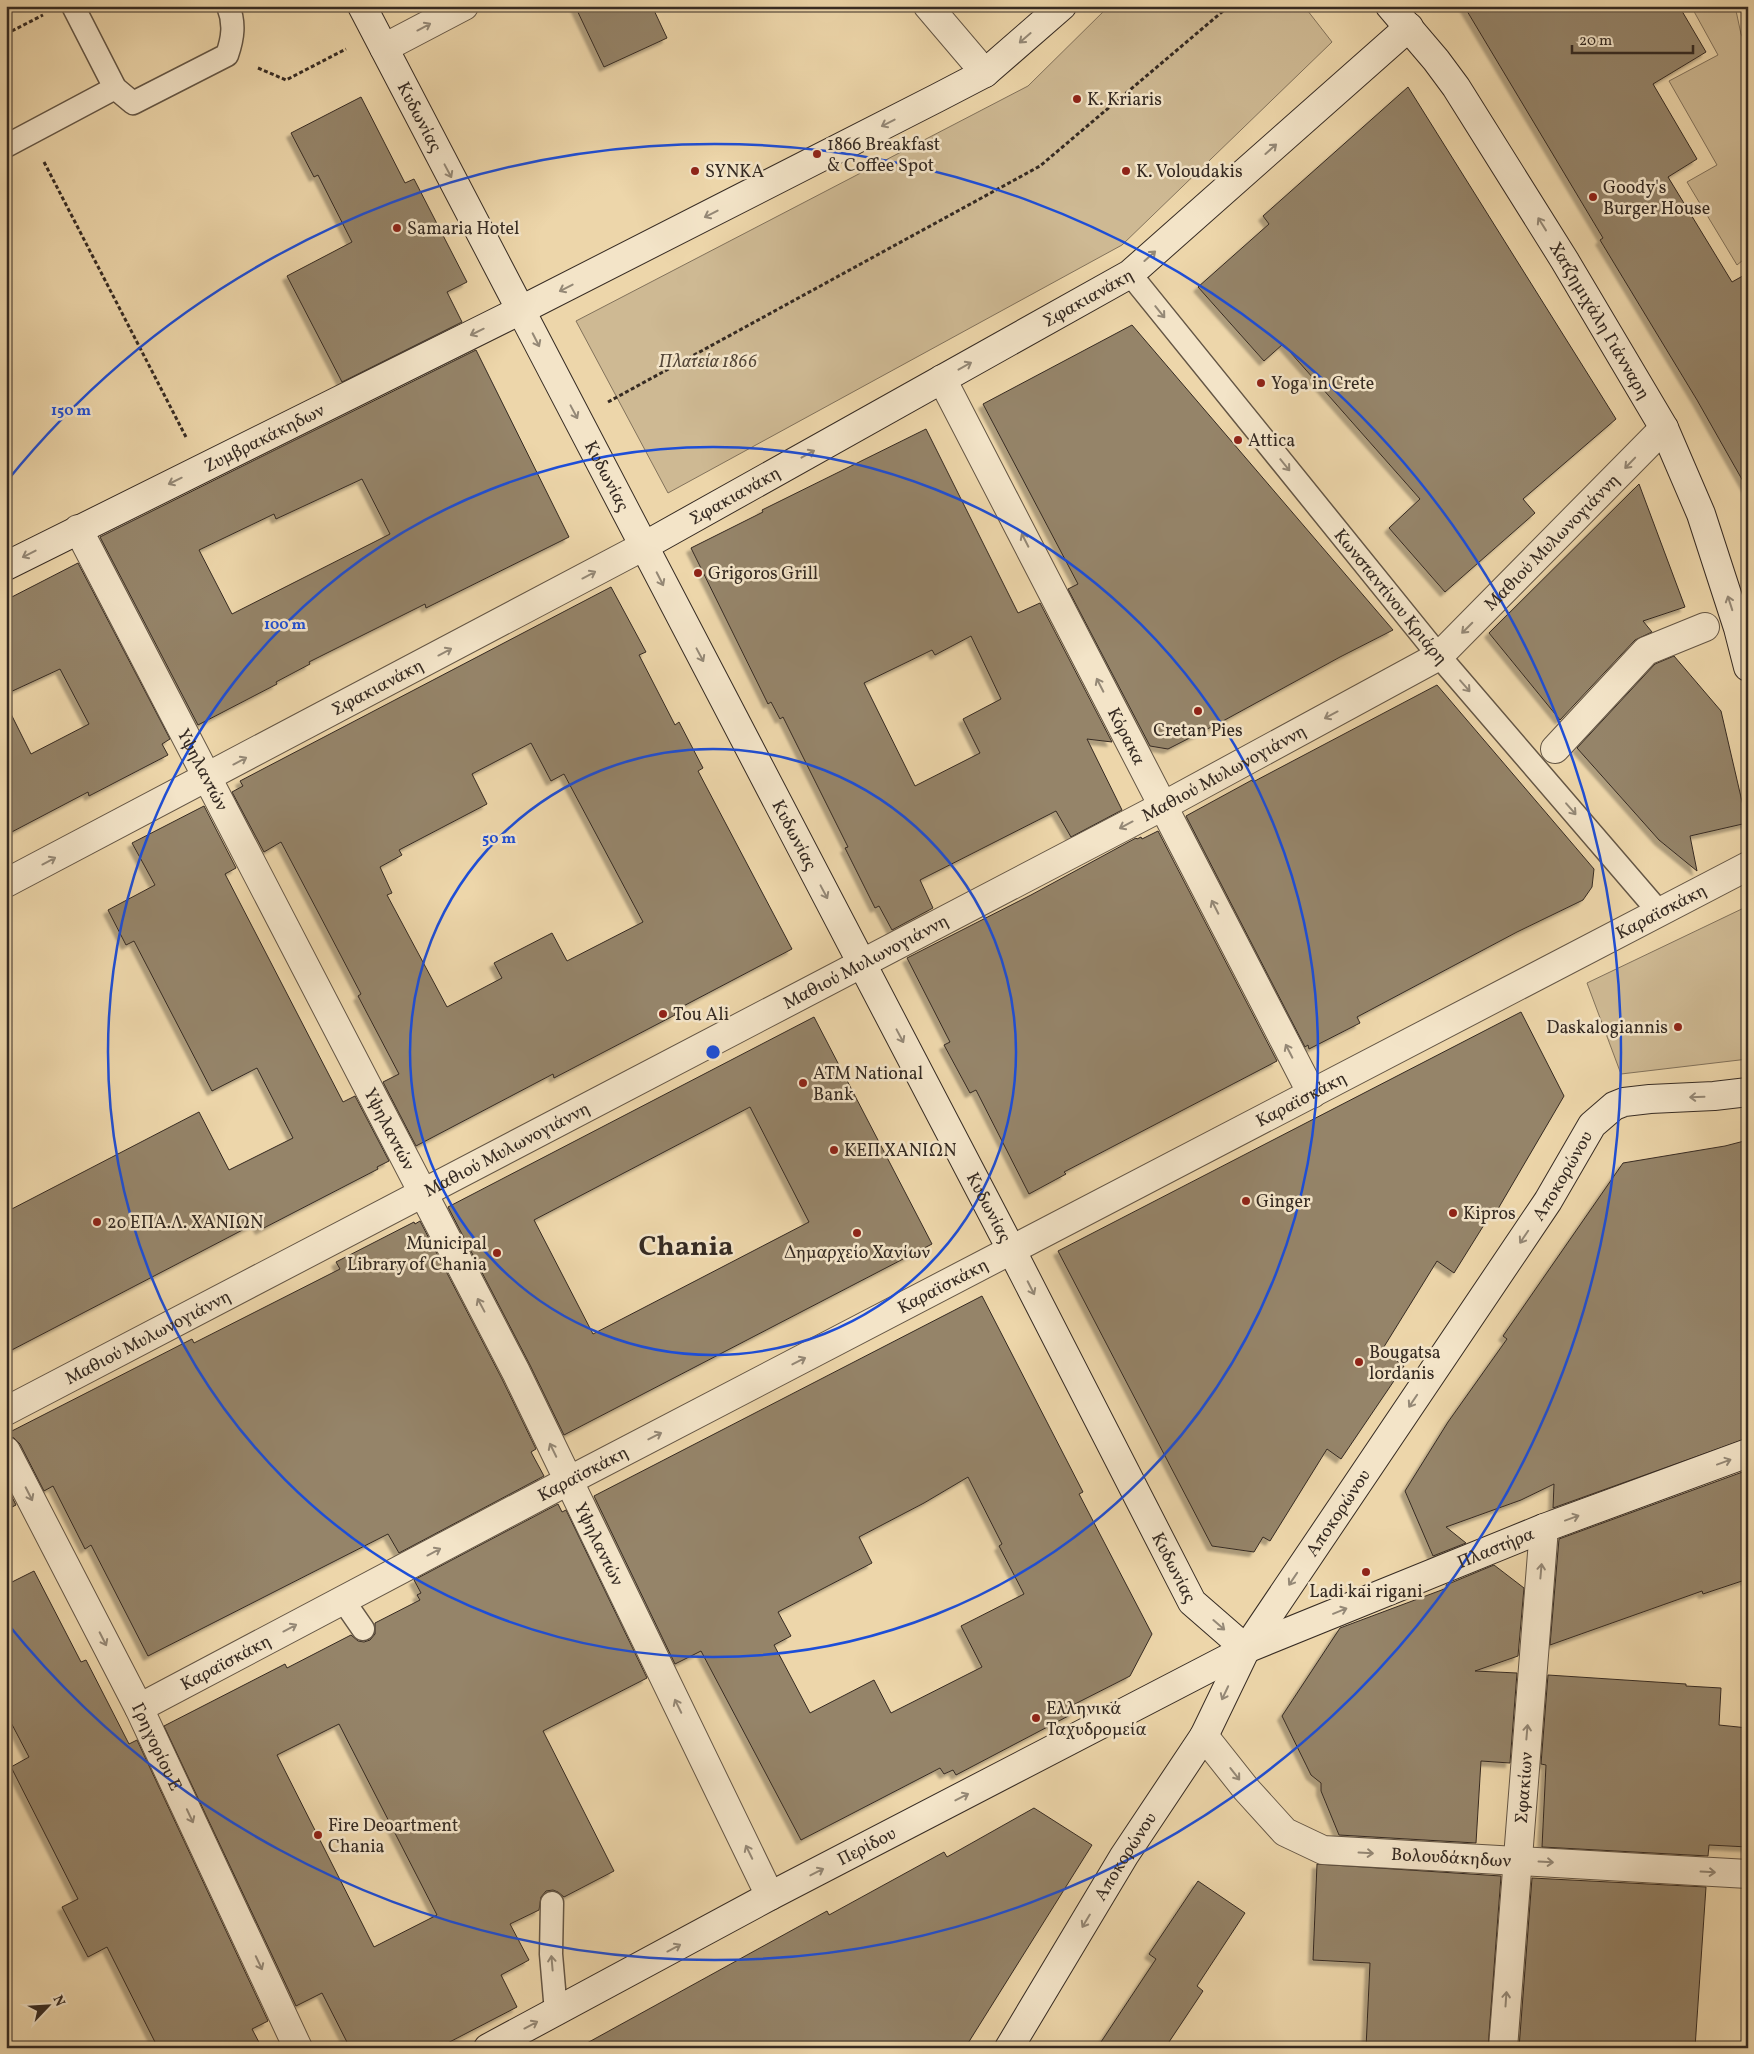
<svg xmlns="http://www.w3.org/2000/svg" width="1754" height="2054" font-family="Vollkorn,serif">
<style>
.green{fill:#ceb993;stroke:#82725b}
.building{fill:#958469;stroke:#362b23;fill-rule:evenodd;filter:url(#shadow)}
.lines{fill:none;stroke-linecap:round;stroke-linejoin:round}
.lane-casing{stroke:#645645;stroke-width:25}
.street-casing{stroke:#645645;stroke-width:30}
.secondary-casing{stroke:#362b23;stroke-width:30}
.path{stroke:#362b23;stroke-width:3;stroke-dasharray:4 2.5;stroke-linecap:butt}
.lane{stroke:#f3e4c8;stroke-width:22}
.street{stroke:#f3e4c8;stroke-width:28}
.secondary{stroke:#f3e4c8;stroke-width:28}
.oneway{stroke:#948876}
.ring{fill:none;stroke:#1d4ed8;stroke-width:2.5}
.poi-dot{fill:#8f2418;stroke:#f3e4c8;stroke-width:2}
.labels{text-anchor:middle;stroke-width:5;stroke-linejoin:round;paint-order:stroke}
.poi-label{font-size:18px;fill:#362b23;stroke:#f3e4c8;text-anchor:start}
.street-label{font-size:18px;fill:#362b23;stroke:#f3e4c8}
.park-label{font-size:18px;font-style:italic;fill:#544739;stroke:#f3e4c8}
.town-label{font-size:28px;font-weight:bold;fill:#362b23;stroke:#f3e4c8}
.centre{fill:#1d4ed8;stroke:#f3e4c8;stroke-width:2.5}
.ring-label{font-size:15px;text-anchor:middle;font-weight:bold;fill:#1d4ed8;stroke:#f3e4c8;stroke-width:5;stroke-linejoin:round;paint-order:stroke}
</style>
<defs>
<filter id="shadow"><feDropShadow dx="-4.5" dy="4.5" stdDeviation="1" flood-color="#0004"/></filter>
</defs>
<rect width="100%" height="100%" fill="#edd6aa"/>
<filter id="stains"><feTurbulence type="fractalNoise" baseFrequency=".004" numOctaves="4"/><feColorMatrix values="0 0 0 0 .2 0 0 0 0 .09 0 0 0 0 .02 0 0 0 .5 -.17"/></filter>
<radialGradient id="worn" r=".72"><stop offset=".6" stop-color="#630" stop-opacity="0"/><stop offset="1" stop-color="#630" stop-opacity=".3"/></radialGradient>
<path class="green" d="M1109,6H1304L1332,42L1122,245L668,493L576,321L1028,86Z
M1691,6H1735L1741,34L1748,47V256L1737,265L1687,182L1717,165L1669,81L1718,55Z
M1748,906V1059L1621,1074L1587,983Z"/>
<path class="building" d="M575,6H652L667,38L604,67Z
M1464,6H1679L1706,52L1653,84L1697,159L1668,177L1732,282L1748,273V490L1697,400L1600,240L1603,238Z
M1408,87L1616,419L1523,499L1535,513L1445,592L1389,528L1420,499L1283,344L1264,361L1198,287L1269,224L1263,216Z
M361,97L405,183L414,179L467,282L447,292L462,322L342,382L287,276L352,242L318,175L314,177L291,133Z
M1132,325L1393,630L1340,657L1223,721L1168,749L1150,746L1068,589L1078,584L983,404Z
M476,350L569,537L426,608L425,604L309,662L310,664L276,682L277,684L198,725L100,537ZM362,479L390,534L232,614L199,550L274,514L276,519Z
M926,429L1018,613L1040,603L1112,742L1087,739L1122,810L1071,837L1056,811L920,880L933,908L892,930L879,906L875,908L845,848L848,847L783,717L780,719L771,702L768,704L691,548L763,512L762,510ZM971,636L1001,699L963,719L980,753L915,786L864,683L932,650L935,655Z
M1639,484L1685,607L1643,621L1652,632L1635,640L1560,720L1489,633Z
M78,563L170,739L162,744L168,755L89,796L88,792L6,835V704L31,754L89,724L60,669L6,694V600Z
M611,587L646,652L639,655L675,725L679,722L703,768L698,771L792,949L674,1011L675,1015L554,1078L553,1074L416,1146L383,1082L399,1074L358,996L361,994L318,912L281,842L264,852L232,792L243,786L240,781ZM531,743L551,781L564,774L643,922L567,961L552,933L494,963L502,978L447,1007L387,895L392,893L380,867L402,855L399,850L487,804L472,774Z
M1674,656L1721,711L1747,823L1690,836L1697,871L1659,840L1577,748L1655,664Z
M1437,685L1594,869L1592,887L1583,900L1517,932L1357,1017L1360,1023L1309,1049L1308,1045L1305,1047L1186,816L1252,780L1253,782Z
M204,806L236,868L225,874L254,930L343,1102L355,1096L389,1161L377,1167L378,1169L260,1230L256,1223L6,1353V1212L199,1112L229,1170L293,1138L257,1068L212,1091L134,941L126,945L108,910L155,885L132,843Z
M1158,831L1277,1061L1064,1172L1066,1174L1029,1194L976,1090L970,1093L944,1045L950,1042L907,958L1031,895L1136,838L1137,839L1141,837L1142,839Z
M1521,1012L1564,1096L1495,1214L1492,1212L1454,1273L1437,1261L1382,1350L1404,1366L1341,1459L1327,1449L1270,1541L1263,1537L1254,1552L1212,1546L1058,1251Z
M814,1017L932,1244L564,1435L530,1365L448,1207ZM750,1107L809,1222L593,1334L534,1220Z
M1748,1140V1438L1553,1508L1554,1484L1521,1500L1446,1527L1466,1543L1433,1556L1405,1491L1448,1422L1507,1339L1503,1336L1623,1163L1725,1146Z
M420,1221L502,1379L536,1449L531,1452L544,1476L399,1553L388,1534L148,1656L91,1545L85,1549L53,1486L44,1491L20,1444L14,1438L6,1435V1434L192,1339L194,1343L340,1269L336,1262L414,1222L415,1224Z
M982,1296L1083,1492L1079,1494L1152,1634L1130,1676L1071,1706L1074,1713L956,1775L953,1770L944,1774L940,1768L801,1840L701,1651L675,1664L594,1496ZM968,1477L1002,1544L999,1546L1024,1594L961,1626L982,1667L891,1713L874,1680L810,1713L774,1645L791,1636L778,1612L872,1563L859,1537L924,1503Z
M1748,1470V1579L1703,1594L1702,1591L1550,1645L1559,1539Z
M6,1485L16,1505L6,1510Z
M558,1504L562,1512L566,1510L647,1678L543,1731L614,1871L564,1897L558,1892L553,1890L546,1891L541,1897L539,1910L510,1924L529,1960L501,1975L517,2007L438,2048H350L322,1993L296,2006L164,1726L285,1664L287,1668L351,1635L358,1641L364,1642L370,1640L375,1634V1623L420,1600L417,1595L421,1593L414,1580ZM339,1724L437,1915L374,1947L277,1755Z
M1494,1565L1524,1588L1518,1656L1475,1671L1517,1673L1510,1763L1481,1761L1476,1843L1339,1835L1321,1791V1783L1311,1775L1282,1716L1340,1628L1447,1588L1446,1585Z
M34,1571L81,1662L86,1660L129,1744L137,1740L268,2021L252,2029L262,2048H158L107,1947L88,1957L62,1907L78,1899L11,1767L29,1757L6,1713V1585Z
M1548,1675L1686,1684V1686L1721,1688L1719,1725L1748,1728V1847L1709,1845L1708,1856L1542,1847L1546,1765L1541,1764Z
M1034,1808L1092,1845L965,2048H578L827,1911L829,1915L944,1852L947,1857Z
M1317,1864L1501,1876L1488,2048H1366L1370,1963L1313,1960Z
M1532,1878L1706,1887L1695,2048H1519Z
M1198,1881L1245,1913L1197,1986L1203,1991L1165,2048H1097L1156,1959L1149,1954Z"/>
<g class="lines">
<defs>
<g id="lane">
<path d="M73,6L115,88L133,103L227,55C233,38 235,23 228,6"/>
<path d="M6,146L115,88"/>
<path id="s1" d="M1130,274L1439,656L1660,913"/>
<path d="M343,1600L363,1629"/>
<path d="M552,1903L551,1954L556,2012"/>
</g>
<g id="street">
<path d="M928,6L985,73"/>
<path d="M384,48L464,6"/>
<path id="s2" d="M942,379L1312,1094"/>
<path id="s3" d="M78,529L516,1372L770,1896"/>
<path d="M1555,749L1646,651L1705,627"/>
<path id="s4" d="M6,883L644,546"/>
<path id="s5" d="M6,1411L1163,806L1439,656L1664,428"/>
<path id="s6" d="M6,1451L139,1708L298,2048"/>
<path id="s7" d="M139,1708L568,1481L1748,866"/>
<path id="s8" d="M1204,1736L1246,1789L1285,1832L1323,1850L1748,1874"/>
<path id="s9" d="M1503,2048L1544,1528"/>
</g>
<g id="secondary">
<path id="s10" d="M362,6L1012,1251L1192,1602L1246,1649"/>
<path id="s11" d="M1390,6L1436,60L1456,87L1565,261L1664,428L1701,514L1738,628L1748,667"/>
<path id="s12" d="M644,546L1130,274L1409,27"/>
<path id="s13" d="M6,566L521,310L937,98L985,73L1062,6"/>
<path id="s14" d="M488,2048L770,1896L1246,1649L1544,1528L1748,1453"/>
<path id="s15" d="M1009,2048L1124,1856L1204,1736L1246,1649L1548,1201L1592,1125L1614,1106L1624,1102L1650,1099L1714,1096L1748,1092"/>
</g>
</defs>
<use href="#lane" class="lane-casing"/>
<use href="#street" class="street-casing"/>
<use href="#secondary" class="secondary-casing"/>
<path class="path" d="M6,34L43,15
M258,68L286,80L346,49
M44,162L187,439
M608,402L1040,166L1229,6"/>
<use href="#lane" class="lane"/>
<use href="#street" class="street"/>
<use href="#secondary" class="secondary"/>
</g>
<defs><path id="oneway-shaft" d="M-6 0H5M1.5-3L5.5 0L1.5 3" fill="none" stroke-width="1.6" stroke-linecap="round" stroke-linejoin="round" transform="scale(1.25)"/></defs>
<g class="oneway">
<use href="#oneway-shaft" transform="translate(424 27) rotate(-28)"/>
<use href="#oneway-shaft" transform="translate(1025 38) rotate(139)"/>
<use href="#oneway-shaft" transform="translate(888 123) rotate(153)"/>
<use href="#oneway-shaft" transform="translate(1271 149) rotate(-42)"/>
<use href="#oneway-shaft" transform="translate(448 171) rotate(62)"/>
<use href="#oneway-shaft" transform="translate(711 214) rotate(153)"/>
<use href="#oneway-shaft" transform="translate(1542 224) rotate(-122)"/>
<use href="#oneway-shaft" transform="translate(1150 256) rotate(-42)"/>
<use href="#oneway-shaft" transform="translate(566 288) rotate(153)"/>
<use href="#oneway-shaft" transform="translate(1160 312) rotate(51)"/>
<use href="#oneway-shaft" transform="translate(477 332) rotate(154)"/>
<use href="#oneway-shaft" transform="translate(536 340) rotate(63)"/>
<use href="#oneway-shaft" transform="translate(965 366) rotate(-29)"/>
<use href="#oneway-shaft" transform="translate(574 412) rotate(62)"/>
<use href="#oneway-shaft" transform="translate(808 454) rotate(-29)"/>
<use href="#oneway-shaft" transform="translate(1630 463) rotate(134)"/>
<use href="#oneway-shaft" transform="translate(1285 465) rotate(51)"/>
<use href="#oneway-shaft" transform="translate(175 481) rotate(154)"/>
<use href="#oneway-shaft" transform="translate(1025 540) rotate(-117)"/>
<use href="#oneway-shaft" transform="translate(29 554) rotate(153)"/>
<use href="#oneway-shaft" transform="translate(589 575) rotate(-28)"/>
<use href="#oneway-shaft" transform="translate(660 579) rotate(63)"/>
<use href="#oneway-shaft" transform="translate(1730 603) rotate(-108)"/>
<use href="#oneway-shaft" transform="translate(1467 628) rotate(135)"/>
<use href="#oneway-shaft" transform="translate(445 652) rotate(-28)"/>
<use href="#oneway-shaft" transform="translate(700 655) rotate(62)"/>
<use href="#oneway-shaft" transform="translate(1100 685) rotate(-117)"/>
<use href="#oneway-shaft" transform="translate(1465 686) rotate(49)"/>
<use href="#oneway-shaft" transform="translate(1331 715) rotate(152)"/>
<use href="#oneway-shaft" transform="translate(240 761) rotate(-28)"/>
<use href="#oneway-shaft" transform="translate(1571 809) rotate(49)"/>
<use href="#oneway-shaft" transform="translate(1126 825) rotate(152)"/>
<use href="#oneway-shaft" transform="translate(49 861) rotate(-28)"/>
<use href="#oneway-shaft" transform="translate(824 892) rotate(62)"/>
<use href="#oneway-shaft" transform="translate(1215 907) rotate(-117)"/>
<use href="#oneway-shaft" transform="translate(900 1036) rotate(62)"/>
<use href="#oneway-shaft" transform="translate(1289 1051) rotate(-117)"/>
<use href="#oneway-shaft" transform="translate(1697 1097) rotate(178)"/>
<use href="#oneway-shaft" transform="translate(1524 1237) rotate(124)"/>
<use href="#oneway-shaft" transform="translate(1031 1288) rotate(63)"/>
<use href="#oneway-shaft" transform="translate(481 1305) rotate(-118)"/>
<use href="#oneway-shaft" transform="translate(799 1361) rotate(-27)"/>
<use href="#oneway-shaft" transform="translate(1413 1401) rotate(124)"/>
<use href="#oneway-shaft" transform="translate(655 1436) rotate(-27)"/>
<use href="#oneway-shaft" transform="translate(553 1450) rotate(-116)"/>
<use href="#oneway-shaft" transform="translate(1724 1462) rotate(-20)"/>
<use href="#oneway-shaft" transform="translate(29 1494) rotate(63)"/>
<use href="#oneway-shaft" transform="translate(1572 1518) rotate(-20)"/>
<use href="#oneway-shaft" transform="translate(434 1552) rotate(-28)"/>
<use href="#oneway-shaft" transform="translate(1541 1571) rotate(-85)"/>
<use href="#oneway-shaft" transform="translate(1293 1579) rotate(124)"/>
<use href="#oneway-shaft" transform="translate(1340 1611) rotate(-22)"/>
<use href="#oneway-shaft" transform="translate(1219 1625) rotate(41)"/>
<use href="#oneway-shaft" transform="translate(290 1628) rotate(-28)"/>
<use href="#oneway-shaft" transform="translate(103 1639) rotate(63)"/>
<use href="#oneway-shaft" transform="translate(1225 1693) rotate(115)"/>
<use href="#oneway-shaft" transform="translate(678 1706) rotate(-116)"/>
<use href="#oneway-shaft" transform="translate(1527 1732) rotate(-85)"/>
<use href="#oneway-shaft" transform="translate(1235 1774) rotate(52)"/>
<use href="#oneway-shaft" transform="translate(962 1797) rotate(-27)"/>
<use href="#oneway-shaft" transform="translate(190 1816) rotate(65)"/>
<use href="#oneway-shaft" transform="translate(749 1852) rotate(-116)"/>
<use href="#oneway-shaft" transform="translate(1366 1853) rotate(3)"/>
<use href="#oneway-shaft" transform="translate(1546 1862) rotate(3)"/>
<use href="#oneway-shaft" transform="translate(817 1872) rotate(-27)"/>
<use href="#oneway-shaft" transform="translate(1708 1872) rotate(3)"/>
<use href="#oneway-shaft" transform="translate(1086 1921) rotate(121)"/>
<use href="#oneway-shaft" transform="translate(674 1948) rotate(-28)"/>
<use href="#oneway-shaft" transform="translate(259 1963) rotate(65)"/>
<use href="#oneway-shaft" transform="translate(552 1963) rotate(-95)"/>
<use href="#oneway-shaft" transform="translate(1506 1999) rotate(-86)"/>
<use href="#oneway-shaft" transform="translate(531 2025) rotate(-28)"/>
</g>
<g class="ring">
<circle cx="713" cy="1052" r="303"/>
<circle cx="713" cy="1052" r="605"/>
<path d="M7 481A908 908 0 1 1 7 1623"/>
</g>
<g class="poi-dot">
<circle cx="1077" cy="99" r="5"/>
<circle cx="817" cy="154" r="5"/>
<circle cx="695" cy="171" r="5"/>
<circle cx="1126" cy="171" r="5"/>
<circle cx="1593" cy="197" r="5"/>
<circle cx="397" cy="228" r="5"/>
<circle cx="1261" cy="383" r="5"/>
<circle cx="1238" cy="440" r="5"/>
<circle cx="698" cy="573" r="5"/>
<circle cx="1198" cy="711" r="5"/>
<circle cx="663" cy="1014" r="5"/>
<circle cx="1678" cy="1027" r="5"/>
<circle cx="803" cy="1083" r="5"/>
<circle cx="834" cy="1150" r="5"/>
<circle cx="1246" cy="1201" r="5"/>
<circle cx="1453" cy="1213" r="5"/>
<circle cx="97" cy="1222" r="5"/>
<circle cx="857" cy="1233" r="5"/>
<circle cx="497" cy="1253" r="5"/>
<circle cx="1359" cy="1362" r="5"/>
<circle cx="1366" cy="1572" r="5"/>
<circle cx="1036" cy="1718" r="5"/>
<circle cx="318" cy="1835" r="5"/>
</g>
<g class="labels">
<g class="poi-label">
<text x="1087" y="105">K. Kriaris</text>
<text x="827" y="150">1866 Breakfast<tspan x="827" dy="21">&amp; Coffee Spot</tspan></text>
<text x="705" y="177">SYNKA</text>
<text x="1136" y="177">K. Voloudakis</text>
<text x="1603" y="193">Goody's<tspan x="1603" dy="21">Burger House</tspan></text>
<text x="407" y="234">Samaria Hotel</text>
<text x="1271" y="389">Yoga in Crete</text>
<text x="1248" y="446">Attica</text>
<text x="708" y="579">Grigoros Grill</text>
<text x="1198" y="736" text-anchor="middle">Cretan Pies</text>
<text x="673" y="1020">Tou Ali</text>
<text x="1668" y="1033" text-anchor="end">Daskalogiannis</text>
<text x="813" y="1079">ATM National<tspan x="813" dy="21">Bank</tspan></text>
<text x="844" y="1156">ΚΕΠ ΧΑΝΙΩΝ</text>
<text x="1256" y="1207">Ginger</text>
<text x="1463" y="1219">Kipros</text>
<text x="107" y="1228">2ο ΕΠΑ.Λ. ΧΑΝΙΩΝ</text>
<text x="487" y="1249" text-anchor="end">Municipal<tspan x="487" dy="21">Library of Chania</tspan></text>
<text x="857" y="1258" text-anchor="middle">Δημαρχείο Χανίων</text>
<text x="1369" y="1358">Bougatsa<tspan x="1369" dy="21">lordanis</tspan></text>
<text x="1366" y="1597" text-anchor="middle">Ladi kai rigani</text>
<text x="1046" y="1714">Ελληνικά<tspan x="1046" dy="21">Ταχυδρομεία</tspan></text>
<text x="328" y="1831">Fire Deoartment<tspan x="328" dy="21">Chania</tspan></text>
</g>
<g class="street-label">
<text dy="6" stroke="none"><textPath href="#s10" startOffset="125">Κυδωνίας</textPath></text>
<text dy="6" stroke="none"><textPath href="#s12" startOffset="509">Σφακιανάκη</textPath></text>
<text dy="6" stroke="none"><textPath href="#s11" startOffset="379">Χατζημιχάλη Γιάνναρη</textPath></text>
<text dy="6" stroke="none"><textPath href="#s13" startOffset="288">Ζυμβρακάκηδων</textPath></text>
<text dy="6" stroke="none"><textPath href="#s10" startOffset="530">Κυδωνίας</textPath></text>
<text dy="6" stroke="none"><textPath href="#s12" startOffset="104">Σφακιανάκη</textPath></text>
<text dy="6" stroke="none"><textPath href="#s5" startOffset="1780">Μαθιού Μυλωνογιάννη</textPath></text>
<text dy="6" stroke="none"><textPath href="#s1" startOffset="415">Κωνσταντίνου Κριάρη</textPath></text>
<text dy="6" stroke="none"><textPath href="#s4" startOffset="420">Σφακιανάκη</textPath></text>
<text dy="6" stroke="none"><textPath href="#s2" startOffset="402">Κόρακα</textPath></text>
<text dy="6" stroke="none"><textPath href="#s3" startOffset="271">Υψηλαντών</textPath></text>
<text dy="6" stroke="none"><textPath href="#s5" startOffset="1375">Μαθιού Μυλωνογιάννη</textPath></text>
<text dy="6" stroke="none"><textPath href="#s10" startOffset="935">Κυδωνίας</textPath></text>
<text dy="6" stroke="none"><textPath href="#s7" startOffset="1718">Καραϊσκάκη</textPath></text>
<text dy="6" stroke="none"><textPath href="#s5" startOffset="970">Μαθιού Μυλωνογιάννη</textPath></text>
<text dy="6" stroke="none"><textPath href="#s7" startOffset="1312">Καραϊσκάκη</textPath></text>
<text dy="6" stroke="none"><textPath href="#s3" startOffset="676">Υψηλαντών</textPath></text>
<text dy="6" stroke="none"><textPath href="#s5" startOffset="565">Μαθιού Μυλωνογιάννη</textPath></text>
<text dy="6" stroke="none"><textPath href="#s15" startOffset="1034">Αποκορώνου</textPath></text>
<text dy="6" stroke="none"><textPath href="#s10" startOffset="1355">Κυδωνίας</textPath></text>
<text dy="6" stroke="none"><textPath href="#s7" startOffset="908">Καραϊσκάκη</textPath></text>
<text dy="6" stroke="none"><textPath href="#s5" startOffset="160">Μαθιού Μυλωνογιάννη</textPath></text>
<text dy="6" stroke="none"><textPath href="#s7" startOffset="502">Καραϊσκάκη</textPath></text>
<text dy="6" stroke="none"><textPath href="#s15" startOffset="629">Αποκορώνου</textPath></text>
<text dy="6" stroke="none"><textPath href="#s3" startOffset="1141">Υψηλαντών</textPath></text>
<text dy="6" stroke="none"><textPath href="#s14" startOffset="1126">Πλαστήρα</textPath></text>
<text dy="6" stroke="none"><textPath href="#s10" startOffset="1760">Κυδωνίας</textPath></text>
<text dy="6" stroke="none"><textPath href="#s7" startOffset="98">Καραϊσκάκη</textPath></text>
<text dy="6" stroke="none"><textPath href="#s6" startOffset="332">Γρηγορίου Ε</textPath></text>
<text dy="6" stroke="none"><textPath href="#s9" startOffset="261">Σφακίων</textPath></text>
<text dy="6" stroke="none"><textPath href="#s14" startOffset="429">Περίδου</textPath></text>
<text dy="6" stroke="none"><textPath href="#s15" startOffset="224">Αποκορώνου</textPath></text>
<text dy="6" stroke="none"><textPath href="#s8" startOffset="296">Βολουδάκηδων</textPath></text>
</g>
<g class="park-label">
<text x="708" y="367">Πλατεία 1866</text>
</g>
<g class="town-label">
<text x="686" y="1255">Chania</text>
</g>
</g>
<circle cx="713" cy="1052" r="8" class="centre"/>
<g class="ring-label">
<text x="71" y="415">150 m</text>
<text x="285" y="629">100 m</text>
<text x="499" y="843">50 m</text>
</g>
<rect width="1754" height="2054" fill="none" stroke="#edd6aa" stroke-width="25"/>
<rect x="8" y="8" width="1739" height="2039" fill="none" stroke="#362b23" stroke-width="2.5"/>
<rect x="12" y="12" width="1729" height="2029" fill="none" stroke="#362b23"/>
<g transform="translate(48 2006) rotate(65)" stroke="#f3e4c8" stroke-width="4" paint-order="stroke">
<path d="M0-4L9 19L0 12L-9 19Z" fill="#362b23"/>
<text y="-8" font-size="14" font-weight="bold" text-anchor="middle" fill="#362b23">N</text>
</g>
<path d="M1572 45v8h121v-8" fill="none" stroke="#362b23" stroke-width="2.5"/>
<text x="1579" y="45" font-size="15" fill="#362b23" stroke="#f3e4c8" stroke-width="4" paint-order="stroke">20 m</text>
<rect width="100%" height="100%" filter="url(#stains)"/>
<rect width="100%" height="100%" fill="url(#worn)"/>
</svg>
